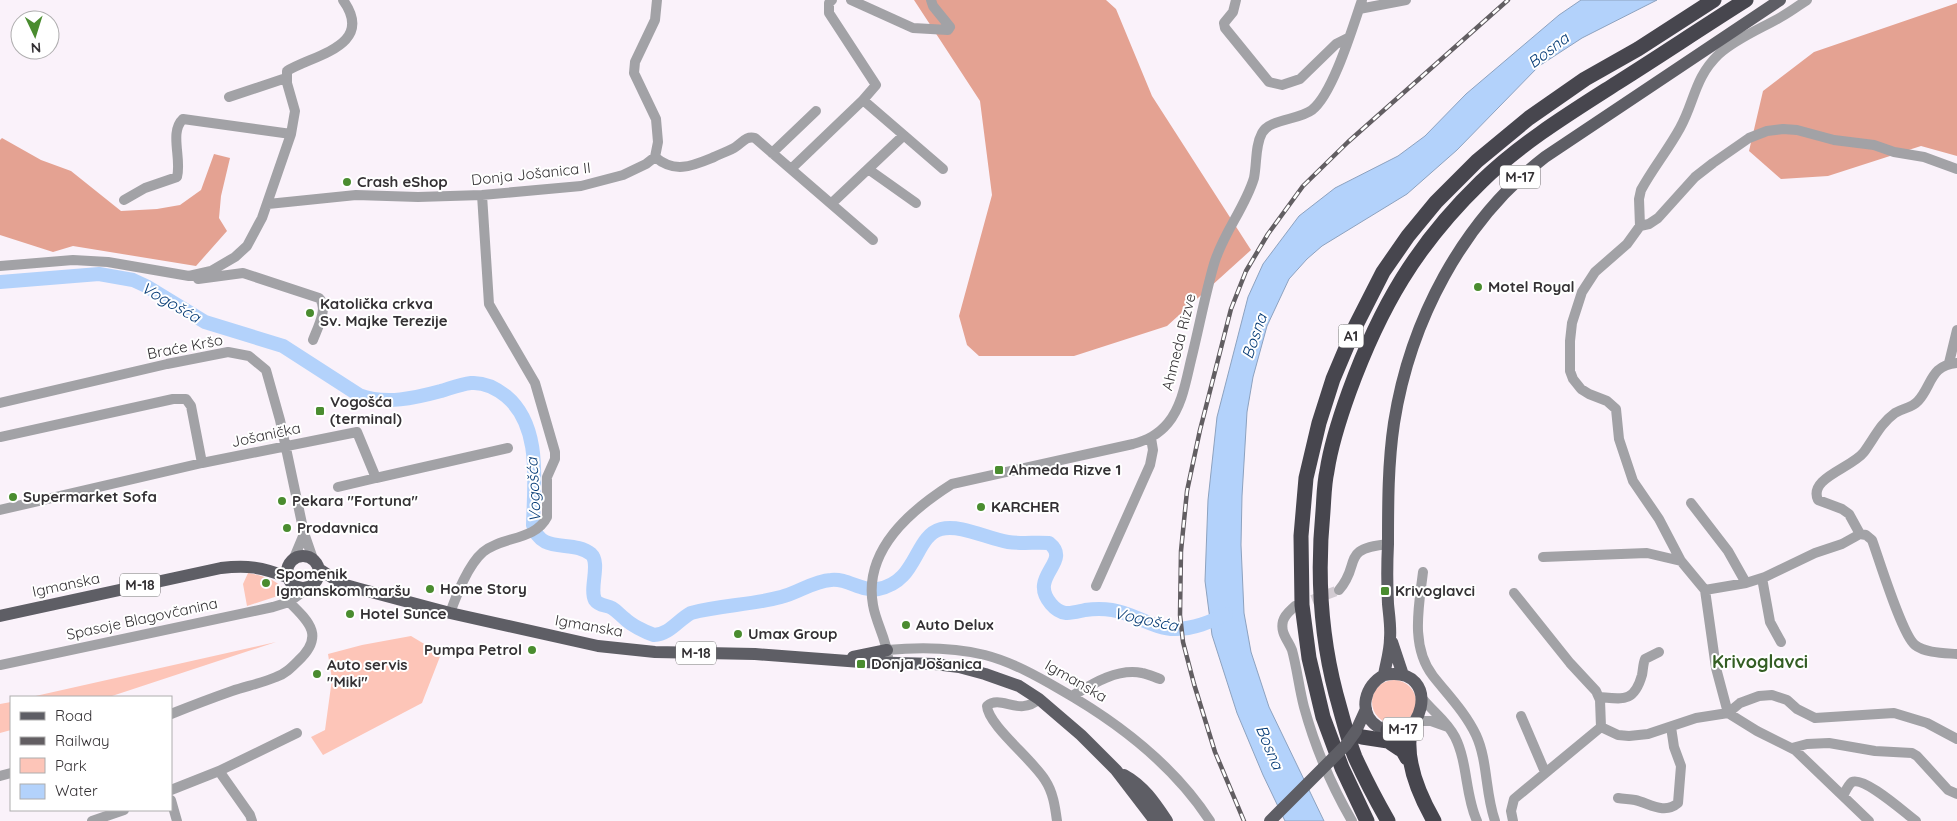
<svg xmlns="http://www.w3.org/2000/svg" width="1957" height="821" font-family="Quicksand,sans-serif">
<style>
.green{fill:#fdc5b8}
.forest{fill:#e4a292}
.water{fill:#b3d2fb;stroke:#8da2bf}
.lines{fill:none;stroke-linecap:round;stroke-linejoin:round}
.river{stroke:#b3d2fb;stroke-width:14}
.street-tunnel{stroke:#d2cbd2;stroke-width:10;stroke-dasharray:10 5;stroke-linecap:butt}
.street{stroke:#a2a2a6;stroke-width:10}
.primary{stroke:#5e5e65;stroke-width:12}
.highway{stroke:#47464e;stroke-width:15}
.rail-casing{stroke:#625e62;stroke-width:4.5}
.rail{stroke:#fff;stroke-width:2.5;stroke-dasharray:8;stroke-linecap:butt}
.primary-bridge{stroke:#5e5e65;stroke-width:12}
.poi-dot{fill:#4a8c2f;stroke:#fff;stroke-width:2}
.labels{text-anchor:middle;stroke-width:4;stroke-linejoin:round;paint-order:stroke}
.shield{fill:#fff;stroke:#716f71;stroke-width:1}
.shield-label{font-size:14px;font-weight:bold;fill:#343134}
.street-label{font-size:15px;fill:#343134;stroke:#fff}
.poi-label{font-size:15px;font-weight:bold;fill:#343134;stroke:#fff;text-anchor:start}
.water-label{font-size:16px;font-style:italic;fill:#073c76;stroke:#fff}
.quarter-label{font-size:18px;font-weight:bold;fill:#345e24;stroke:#fff}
</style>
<rect width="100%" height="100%" fill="#faf2fa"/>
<path class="green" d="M248,573C264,576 277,579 287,593L247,606L243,584Z
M411,636L441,654L422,703L323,755L311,737L325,730L332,679L328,654L362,645Z
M276,642L109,697H31Z
M1372 702a22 22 0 1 1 44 0a22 22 0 1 1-44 0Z
M11,702V730L0,733V704Z"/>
<path class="forest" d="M914,0H1106L1116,9L1152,96L1251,250L1167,326L1074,356H979L967,345L959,316L992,195L980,101Z
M1957,3V156L1921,146L1828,176L1781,179L1749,151L1763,91L1814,52Z
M2,138L41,160L71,171L121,211L157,209L180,205L201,190L214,154L230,158L221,196L219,218L227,231L196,266L73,246L53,252L0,235V140Z"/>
<path class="water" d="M1581,0H1657L1582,38L1539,66L1457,150L1407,194L1322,246L1307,259L1289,279L1267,326L1253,377L1247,412L1242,496L1241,545L1244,613L1251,652L1269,707L1324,821H1285L1263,775L1237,713L1212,635L1205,581L1208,500L1217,417L1248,297L1263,264L1299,216L1335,188L1398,156L1425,136L1466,94L1559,15Z"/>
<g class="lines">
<path class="river" d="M0,282L99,274L133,280L146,286L205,322L283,346L359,395C386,405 415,398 441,391C451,388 461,384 471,383C484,382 496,388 506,396C542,426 534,483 533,525C540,555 573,539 591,554C601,563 589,588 595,600C599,606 607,605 612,608C617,611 620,615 624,618C631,625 645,632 654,635C670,634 678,620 691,613C721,605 752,605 781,597C798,593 813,581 831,580C848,578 861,592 878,589C918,582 914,536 941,529C961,524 988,539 1008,542C1022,544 1036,542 1049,543C1073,562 1027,576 1051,604C1062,617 1071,613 1085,610C1093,609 1105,609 1112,610C1133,613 1154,629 1175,629C1194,629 1210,622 1226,614"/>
<path class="street-tunnel" d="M1298,605L1339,590"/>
<path class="street" d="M851,0L913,28L948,30L950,27L933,6L931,0
M1236,0L1233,12L1224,23L1225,28L1269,82L1282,85L1300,79L1336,44L1348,38
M1807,0C1798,6 1790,12 1781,17C1760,29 1737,38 1719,54C1694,78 1695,101 1680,128C1668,150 1653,168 1641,190L1639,199L1640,226L1649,224L1658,218L1695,177L1713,163L1749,138L1767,131L1783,129L1797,130L1834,140L1874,145L1894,152L1924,157L1957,169
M1359,9L1406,0
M229,97L286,78
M863,100L943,169
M772,153L816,111
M655,157C675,174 692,166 714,157C720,154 726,152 732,149C741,145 745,135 755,138L873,240
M791,169L863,100L876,85L829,13V3L832,0
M868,169L916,203
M124,200L145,188L177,177C182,159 169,132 183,119L291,134
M832,203L903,136
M268,204L356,195L418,197L482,195L581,186L623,175L646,164L655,157L658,142L656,119L634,73L635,62L655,20L657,0
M1640,226L1627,244L1595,272L1582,292L1572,323L1570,341V371L1573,379L1581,389L1589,394L1607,401L1616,409L1619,439L1633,481L1659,519L1681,561L1705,590
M0,266L73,260L108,262L189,276L211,271L235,257L247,246L262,218L291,134L295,111L287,83V71C313,55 376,46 343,0
M198,279L243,273L319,298C329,307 317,329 313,340
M1949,363L1957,330
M0,403L167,364L228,352L249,356L266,370L280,420L304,533L313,559
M0,437L173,399H186L191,406L202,463
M338,487L376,478
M1691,503L1728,551L1746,583
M0,510L202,463L357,432L376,478L508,448
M1860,534L1849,514L1842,509L1818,500C1808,478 1852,468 1864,452C1875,437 1880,424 1895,413C1903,408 1912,408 1918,401C1932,386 1930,365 1957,363
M1543,557L1647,553L1681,561
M294,558L304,534
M1423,572C1419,606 1410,646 1433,676C1448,695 1465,712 1476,735C1488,761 1485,793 1495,821
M1762,578L1770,622L1781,642
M1096,586L1150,465L1153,450L1151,438
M1339,590C1362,564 1339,549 1388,544
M1514,593L1570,663L1596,691L1600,700L1601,727L1618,735L1629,736L1648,734L1696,718L1728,713L1740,703L1759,696L1772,695L1787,700L1797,709L1815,718L1894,713L1927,723L1957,739
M289,602L292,592L290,583
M1295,606C1290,611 1285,614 1283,621C1280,633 1288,640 1292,650C1297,668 1299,688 1304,707C1315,747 1331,785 1352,821
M450,613C457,594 468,565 483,552C502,536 535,541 547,517V477L555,459V452L535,383L489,304L482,195
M887,650C920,647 952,647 985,655C1012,662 1037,676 1061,690C1119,723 1173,764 1210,821
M888,657C886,638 876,623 873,605C863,550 911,510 952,484L1133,444C1147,440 1158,435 1168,423C1182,406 1186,381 1191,360C1199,328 1205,295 1214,264C1223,233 1245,208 1254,178C1257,163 1255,146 1262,133C1269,119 1299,120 1312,110C1333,94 1353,26 1362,0
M0,665L273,607L289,602L308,588
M1072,696C1092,684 1117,668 1142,673C1148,674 1154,677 1160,679
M1599,697C1623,699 1634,703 1642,675C1643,670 1643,664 1645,659L1659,652
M1422,698C1433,712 1447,721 1455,737C1468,763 1465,795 1477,821
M1039,699C1019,717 1001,694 987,706C988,725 1033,760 1045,780C1053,792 1055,806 1057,821
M171,714C191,706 212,698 232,691C247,686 262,683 276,677C285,674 291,668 298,661C324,637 311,623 289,602
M1521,716L1545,772
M1415,721H1431L1448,727
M1792,748L1807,744L1829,743L1875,751L1912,753L1917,756L1948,790L1957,794
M219,771L250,815L252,821
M0,776L11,773
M171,790L219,771L297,733
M1843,796C1845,792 1848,785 1852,782C1864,776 1905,813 1916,821
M1618,798C1623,799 1629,799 1635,800C1649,803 1664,815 1678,803L1681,766L1674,747L1671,727
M171,800L177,821
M92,821L124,810
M1513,821L1511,811L1514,799L1601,727
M1869,821L1795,750L1757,731L1728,713L1716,668L1705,590L1746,583L1765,577L1815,553L1842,544L1860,534L1866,535L1872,540C1879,559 1902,635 1915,645C1925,653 1944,653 1957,654"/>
<path class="primary" d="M287 572a16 16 0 1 1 32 0a16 16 0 1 1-32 0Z
M319,569L342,584L360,589L450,613L598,646L655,652L755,654L861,662L935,664L959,667L985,674L1019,686L1039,699L1081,735L1116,770L1155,821
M0,616L221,568C247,565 262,567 287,577
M1392,642L1403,675
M853,657L887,650
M1384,675C1446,664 1422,756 1377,726C1357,712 1365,685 1384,675C1386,663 1390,651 1390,638C1391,627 1389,615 1388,604C1387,584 1387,564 1388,544C1388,504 1388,463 1394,423C1410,321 1462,221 1545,157L1780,0
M1356,731L1366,709
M1124,775C1144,786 1155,803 1167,821"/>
<path class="highway" d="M1411,725C1403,758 1418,793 1434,821
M1388,730L1399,744L1407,758
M1362,737L1388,741L1400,749
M1367,821L1342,768L1323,717L1309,658L1302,605L1301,536L1306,478L1319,423L1333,379L1355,327L1383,272L1408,236L1436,202L1477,161L1529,118L1585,79L1638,49L1714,0
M1388,821C1376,800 1365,779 1355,757C1347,737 1342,715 1336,694C1320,633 1317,573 1323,511C1324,498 1324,484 1327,471C1331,444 1340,417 1349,392C1380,307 1416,245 1481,182C1521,143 1570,113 1617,83C1660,56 1703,27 1746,0"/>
<defs>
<path id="rail" d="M1244,821L1215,752L1194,684L1183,642L1180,615L1181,551L1187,491L1200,430L1231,309L1246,271L1268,234L1303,186L1348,142L1508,0"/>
</defs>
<use href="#rail" class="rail-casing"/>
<use href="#rail" class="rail"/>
<path class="primary-bridge" d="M1270,821L1346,745L1356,731"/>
</g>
<g class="poi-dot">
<circle cx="347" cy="182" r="5"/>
<circle cx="1478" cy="287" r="5"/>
<circle cx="310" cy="313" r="5"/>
<rect x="315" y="406" width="10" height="10" rx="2.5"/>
<rect x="994" y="465" width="10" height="10" rx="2.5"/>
<circle cx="13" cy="497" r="5"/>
<circle cx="282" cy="501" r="5"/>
<circle cx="981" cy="507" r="5"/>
<circle cx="287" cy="528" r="5"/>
<circle cx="266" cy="583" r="5"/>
<circle cx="430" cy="589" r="5"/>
<rect x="1380" y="586" width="10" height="10" rx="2.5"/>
<circle cx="350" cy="614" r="5"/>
<circle cx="906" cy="625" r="5"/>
<circle cx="738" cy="634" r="5"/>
<circle cx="532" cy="650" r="5"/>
<rect x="856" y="659" width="10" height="10" rx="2.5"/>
<circle cx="317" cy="674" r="5"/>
</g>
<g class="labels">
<g class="shield">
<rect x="1500" y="165.5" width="40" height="23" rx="4"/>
<rect x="1338.5" y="324.5" width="25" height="23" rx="4"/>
<rect x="120" y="573.5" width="40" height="23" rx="4"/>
<rect x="676" y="641.5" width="40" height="23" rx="4"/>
<rect x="1383" y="717.5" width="40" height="23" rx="4"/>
</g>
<g class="shield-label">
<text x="1520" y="182">M-17</text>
<text x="1351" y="341">A1</text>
<text x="140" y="590">M-18</text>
<text x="696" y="658">M-18</text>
<text x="1403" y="734">M-17</text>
</g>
<g class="street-label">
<text transform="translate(531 174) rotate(-6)" y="5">Donja Jošanica II</text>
<text transform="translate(1179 342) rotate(-76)" y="5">Ahmeda Rizve</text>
<text transform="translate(185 347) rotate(-11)" y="5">Braće Kršo</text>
<text transform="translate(266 435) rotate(-12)" y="5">Jošanička</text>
<text transform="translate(66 585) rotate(-12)" y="5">Igmanska</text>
<text transform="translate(142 619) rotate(-12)" y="5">Spasoje Blagovčanina</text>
<text transform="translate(589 626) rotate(10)" y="5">Igmanska</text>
<text transform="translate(1076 681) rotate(30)" y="5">Igmanska</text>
</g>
<g class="poi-label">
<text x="357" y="187">Crash eShop</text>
<text x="1488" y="292">Motel Royal</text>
<text x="320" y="309">Katolička crkva<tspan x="320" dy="17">Sv. Majke Terezije</tspan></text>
<text x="330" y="407">Vogošća<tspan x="330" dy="17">(terminal)</tspan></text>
<text x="1009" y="475">Ahmeda Rizve 1</text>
<text x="23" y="502">Supermarket Sofa</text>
<text x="292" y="506">Pekara "Fortuna"</text>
<text x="991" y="512">KARCHER</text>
<text x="297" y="533">Prodavnica</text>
<text x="276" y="579">Spomenik<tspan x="276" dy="17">Igmanskom maršu</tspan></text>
<text x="440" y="594">Home Story</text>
<text x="1395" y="596">Krivoglavci</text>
<text x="360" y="619">Hotel Sunce</text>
<text x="916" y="630">Auto Delux</text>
<text x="748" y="639">Umax Group</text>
<text x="522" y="655" text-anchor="end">Pumpa Petrol</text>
<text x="871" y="669">Donja Jošanica</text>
<text x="327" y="670">Auto servis<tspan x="327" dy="17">"Miki"</tspan></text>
</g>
<g class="water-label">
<text transform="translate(1548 50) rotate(-38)" y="6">Bosna</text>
<text transform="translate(171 302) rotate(30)" y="6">Vogošća</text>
<text transform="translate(1254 336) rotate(-71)" y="6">Bosna</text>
<text transform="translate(533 490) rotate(-93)" y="6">Vogošća</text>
<text transform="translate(1146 619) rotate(12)" y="6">Vogošća</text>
<text transform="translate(1270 747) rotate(67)" y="6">Bosna</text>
</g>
<g class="quarter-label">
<text x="1760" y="668">Krivoglavci</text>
</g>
</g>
<rect x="10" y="696" width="162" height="115" fill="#ffffff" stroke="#aeadae"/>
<rect x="20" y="712" width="25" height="8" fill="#5e5e65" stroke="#aeadae"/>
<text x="55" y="721" font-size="15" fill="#343134">Road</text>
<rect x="20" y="737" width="25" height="8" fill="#625e62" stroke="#aeadae"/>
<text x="55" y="746" font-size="15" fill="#343134">Railway</text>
<rect x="20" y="758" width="25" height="15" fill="#fdc5b8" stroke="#aeadae"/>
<text x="55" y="771" font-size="15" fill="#343134">Park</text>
<rect x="20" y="784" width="25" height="15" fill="#b3d2fb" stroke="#aeadae"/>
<text x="55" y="796" font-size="15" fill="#343134">Water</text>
<g transform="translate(35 35) rotate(176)"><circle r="24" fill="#ffffff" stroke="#aeadae"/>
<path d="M0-4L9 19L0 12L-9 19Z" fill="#4a8c2f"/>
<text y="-8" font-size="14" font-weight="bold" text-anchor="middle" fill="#343134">N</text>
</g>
</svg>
